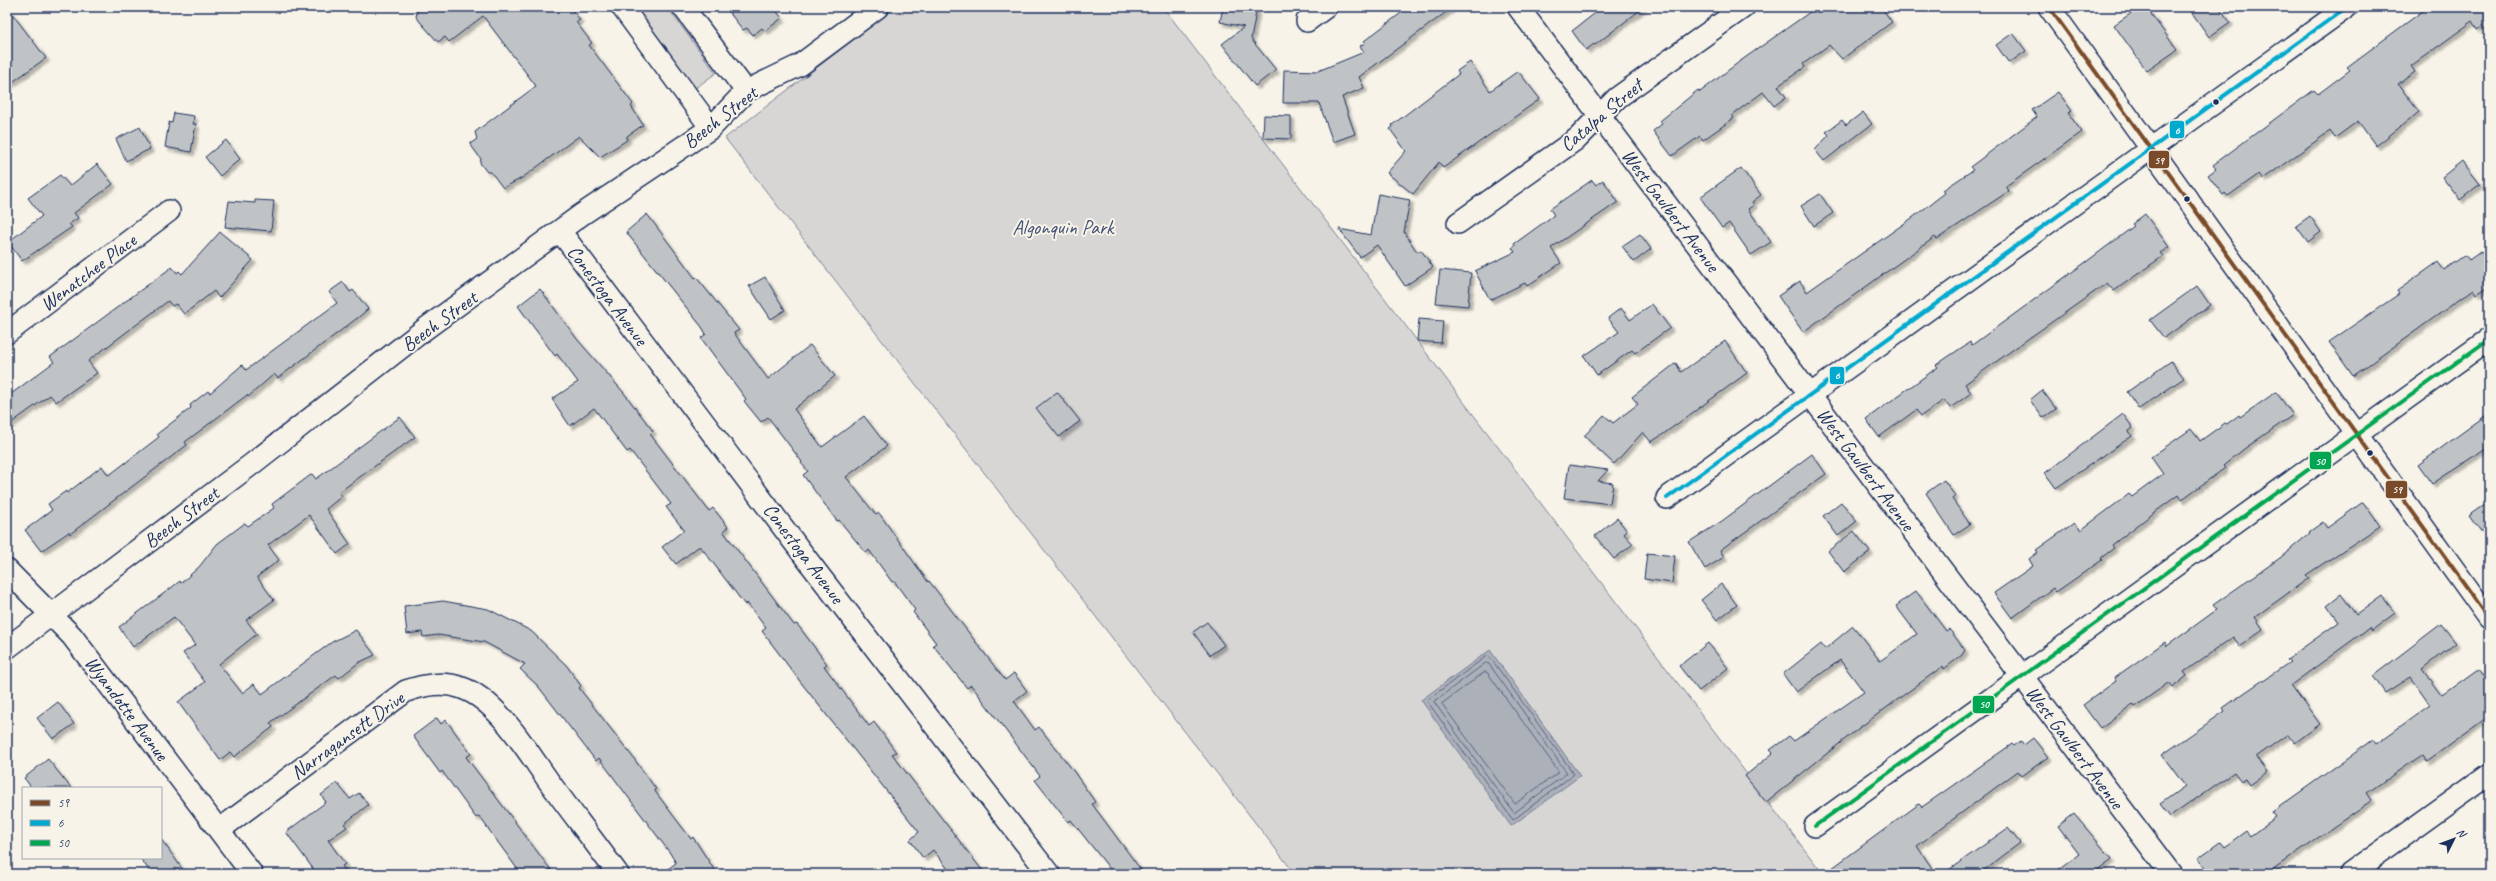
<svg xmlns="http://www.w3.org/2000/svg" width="2496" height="881" font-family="Caveat,sans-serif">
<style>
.green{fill:#d7d6d4;stroke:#798299}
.water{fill:#acb0b9;stroke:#727c95}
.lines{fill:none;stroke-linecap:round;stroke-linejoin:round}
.shore{stroke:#556382;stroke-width:1}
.building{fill:#c0c3c5;stroke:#1b2f5e;filter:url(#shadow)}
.minor-casing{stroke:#1b2f5e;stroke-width:24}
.minor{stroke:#f7f3e8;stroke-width:21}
.bus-1-casing{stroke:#f7f3e8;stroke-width:7}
.bus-2-casing{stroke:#f7f3e8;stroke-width:7}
.bus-3-casing{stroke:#f7f3e8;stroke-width:7}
.bus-1{stroke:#7a4b2a;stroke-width:4}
.bus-2{stroke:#00a9ce;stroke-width:4}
.bus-3{stroke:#00a651;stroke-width:4}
.bus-dot{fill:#1b2f5e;stroke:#f7f3e8;stroke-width:1.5}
.labels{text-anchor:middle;stroke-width:4;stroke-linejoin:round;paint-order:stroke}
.street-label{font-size:20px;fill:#1b2f5e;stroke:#f7f3e8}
.park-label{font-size:20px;fill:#415076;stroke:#f7f3e8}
.line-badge{stroke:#f7f3e8;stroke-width:1.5}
.badge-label{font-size:11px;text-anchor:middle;font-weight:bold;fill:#fff}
</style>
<defs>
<filter id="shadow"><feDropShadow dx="3.5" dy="3.5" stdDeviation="1" flood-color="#0004"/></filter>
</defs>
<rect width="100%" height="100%" fill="#f7f3e8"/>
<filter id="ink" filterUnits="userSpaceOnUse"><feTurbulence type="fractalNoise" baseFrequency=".025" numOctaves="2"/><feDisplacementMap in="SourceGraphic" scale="8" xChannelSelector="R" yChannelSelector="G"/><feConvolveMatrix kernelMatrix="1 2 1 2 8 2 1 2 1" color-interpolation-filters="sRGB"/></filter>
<g filter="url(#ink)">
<path class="green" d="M627,7H667L716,73L690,92Z
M896,7H1163L1823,874H1295L725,138Z"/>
<path class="water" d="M1490,650L1580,776L1511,826L1421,700Z"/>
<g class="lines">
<path class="shore" d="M1487,656L1490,657L1574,774L1513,820L1427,701Z
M1486,663L1489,664L1567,773L1514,813L1434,702Z
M1485,672H1487L1559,772L1515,804L1442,704Z"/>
</g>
<path class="building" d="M7,7L46,58L7,86Z
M418,7H570L580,20L576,22L592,43L589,45L633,104L631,106L643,125L627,136V140L600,157L579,136L522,178L503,188L491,172H487L480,163L481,159L470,144L477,139L475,132L536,86L483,16L449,42L445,37L438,42L416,17Z
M725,7H773L782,18L765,31L762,28L753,35L747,28L743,30Z
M1223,7H1257L1251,39L1276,70L1255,86L1222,44L1244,27L1220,22Z
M1397,7H1453L1359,77L1364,88L1342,97L1355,134L1333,142L1319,103H1283L1284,70L1318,71L1364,52L1360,46L1365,43L1364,41L1401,13Z
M1603,7H1644L1595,45L1594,44L1586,50L1572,31Z
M1817,7H1881L1892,22L1842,59L1829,45L1803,64L1805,67L1778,86L1786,97L1774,106L1763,92L1732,115L1734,118L1703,140L1700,136L1672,156L1653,131L1662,124L1660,121L1698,90L1700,92L1739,62Z
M2140,7H2146L2177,50L2147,71L2114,25Z
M2188,7H2219L2230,22L2209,37Z
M2428,7H2489V22L2478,29L2473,21L2411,66L2415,72L2398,84L2419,112L2376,146L2358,121L2335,138L2330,131L2263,179L2259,174L2228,196L2225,193L2223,195L2208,175L2216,169L2213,165L2314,90L2318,94L2350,70L2347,67Z
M2013,33L2026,51L2009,63L1996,45Z
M1470,62L1490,91L1518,71L1540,99L1443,168L1439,162L1413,194L1387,173L1406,151L1390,129L1393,127L1392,125L1459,74L1457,71Z
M2058,92L2072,111L2068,113L2082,132L2006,186L2009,191L1937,239L1935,237L1803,332L1778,296L1800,281L1807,292L1912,218L1945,193L1943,190L1973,170L1970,167L2037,117L2032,110Z
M1863,112L1872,124L1824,161L1815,150L1829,135L1826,132L1842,120L1846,125Z
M174,113L194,116L193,124H196L191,152L165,147L169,122L172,123Z
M1264,115L1291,116V139L1263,138Z
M140,127L150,149L126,161L116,139Z
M226,140L240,159L220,176L205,157Z
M2462,161L2480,184L2460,200L2442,177Z
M97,164L113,184L74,213L78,218L69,224L72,227L22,261L8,242L42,216L28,198L60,175L70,186Z
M1741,168L1761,195L1752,202L1754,205L1748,209L1771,242L1751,255L1729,223L1722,228L1700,197Z
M1592,180L1596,185L1603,180L1618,202L1551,248L1561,263L1527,286L1525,283L1490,300L1475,271L1515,252L1512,248L1515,246L1514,244L1554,215L1550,209Z
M1378,194L1410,200L1404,232L1417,252L1421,250L1433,267L1405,286L1377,245L1360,257L1339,229L1371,235Z
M1820,194L1833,213L1814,226L1801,206Z
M255,200L274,201L271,231L225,227L229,201L255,203Z
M647,214L695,278L696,277L739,330L734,333L768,379L810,345L835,376L794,409L822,447L864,416L887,446L846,477L876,515L879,513L928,582L929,581L1005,680L1014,673L1027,691L1014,701L1035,730L1039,727L1072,769L1095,802L1092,804L1144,874H1114L1071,820L1068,822L1035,780L1040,776L1013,740L971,685L967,688L933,645L936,643L913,612L915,610L894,581L892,582L869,550L866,553L839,520L837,521L803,475L808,471L801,463L802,462L768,417L761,422L744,401L746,399L701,338L706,334L702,327L626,232Z
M2145,214L2169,247L2160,253L2163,256L2114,291L2107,283L2025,341L1965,384L1971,393L1950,408L1944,400L1921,416L1916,410L1879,437L1866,419L1938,367L1936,365L1970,342L1972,345L2090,259L2134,226L2132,224Z
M2310,216L2321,232L2308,242L2296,226Z
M220,232L253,260L219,298L214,291L184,314L176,304L172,306L168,301L88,361L97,373L56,402L50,395L7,426V397L54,362L50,357L172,267L177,273L179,271L182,274Z
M1640,234L1651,249L1634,262L1622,246Z
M2481,251L2489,262V286L2477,294L2474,289L2353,376L2329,342L2399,294L2397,291L2438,262L2444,270L2465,255L2469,260Z
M1440,270L1471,273L1468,306L1436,303Z
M765,277L785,310L771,319L749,286Z
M343,282L350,292L353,290L368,309L360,316L278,378L274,374L248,397L247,395L193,436L185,442L187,445L113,501L70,534L69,532L41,551L25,530L52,510L48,504L66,491L67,493L102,466L108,475L112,473L159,437L157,434L191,408L190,405L208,391L210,393L242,365L246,370L325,312L337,303L329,292Z
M2197,286L2210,305L2164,338L2150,320Z
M540,289L577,339L624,393L653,431L650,434L709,511L713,508L728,527L723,531L794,625L797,624L827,664L824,666L869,726L874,722L896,752L892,754L985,874H952L933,850L923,858L910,840L919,832L799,680L762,631L766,628L747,603L745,605L701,547H698L676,564L662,547L684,530L666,507L671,504L630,450L627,452L594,408L570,426L552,399L578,382L557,354L555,356L518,306Z
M1652,304L1670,328L1635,353L1632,350L1597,375L1584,356L1619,332L1608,318L1621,308L1630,320Z
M1419,319L1443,321L1441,343L1417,341Z
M1725,341L1747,373L1662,435L1651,442L1643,432L1614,464L1584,436L1604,415L1613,423L1638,404L1632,397L1676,363L1681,372Z
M2171,361L2184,378L2139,409L2127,392Z
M2042,390L2056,409L2043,418L2030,400Z
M1057,392L1080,421L1059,437L1036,408Z
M2276,392L2293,415L2244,449L2223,466L2225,468L2181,500L2178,495L2147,518L2112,545L2114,548L2101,558L2102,560L2056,592L2053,588L2012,618L1994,593L2033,566L2029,559L2038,552L2036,550L2074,523L2081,530L2129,494L2132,497L2163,474L2151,457L2191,429L2200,441L2225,423L2227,424L2239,415L2240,417Z
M2489,413V446L2432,484L2418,465Z
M2123,414L2133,428L2129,431L2132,436L2056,488L2045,473Z
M400,417L415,437L339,492L342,496L326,509L350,544L337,554L309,515L268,545L279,560L257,577L274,600L246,620L257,634L219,664L242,693L254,684L262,694L332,642L356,630L375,655L358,663L339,678L336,675L270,723L273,727L234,757L230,752L220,760L178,702L205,682L183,653L195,645L174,617L133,647L119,627L171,588L180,581L181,583L199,567L217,544L245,523L248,526L274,508L272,504L312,474L316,479Z
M1812,454L1826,474L1720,550L1724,557L1705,569L1689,542L1722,521Z
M1569,465L1608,470L1598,481L1613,483L1610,504L1564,498Z
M1944,480L1955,496L1952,499L1970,524L1954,535L1926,493Z
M2489,501V542L2469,515Z
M1841,502L1857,521L1838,536L1823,516Z
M2363,502L2380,526L2306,575L2309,578L2255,617L2263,629L2240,646L2233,637L2184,672L2187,676L2172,688L2168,683L2135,707L2133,704L2100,728L2083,705L2116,681L2114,678L2165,642L2167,646L2215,611L2217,610L2213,605L2280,558L2310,533L2309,532L2323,522L2327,528Z
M1617,518L1627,531L1624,534L1633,544L1614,559L1595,536Z
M1854,531L1870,552L1844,572L1828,551Z
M1647,553L1675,556L1672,583L1644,579Z
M1721,584L1737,605L1717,620L1701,600Z
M1916,591L1946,631L1949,629L1965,650L1962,655L1944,669L1943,666L1859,728L1766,802L1745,776L1773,753L1770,750L1789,736L1794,741L1864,692L1840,660L1796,692L1783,674L1821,644L1825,649L1853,626L1880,661L1917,634L1896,606Z
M2341,594L2356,615L2382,596L2395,613L2371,631L2369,628L2291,685L2320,724L2295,743L2288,734L2256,757L2267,772L2249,785L2245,779L2241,781L2234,772L2170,817L2160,804L2185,786L2162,755L2225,711L2223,708L2247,691L2290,662L2287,659L2339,622L2327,605Z
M443,601L488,609L531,631L567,666L581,686L579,688L632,756L656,789L654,790L691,839L693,837L717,874H661L676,863L670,853L599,758L596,761L538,686L520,669L525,664L484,642L438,635L423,637L422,632L407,634L404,606Z
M1207,622L1224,645L1210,655L1193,632Z
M2441,624L2456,643L2423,669L2442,695L2478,669L2489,684V716L2426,762L2422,756L2412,763L2411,762L2367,793L2372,800L2266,874H2210L2198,858L2220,842L2224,847L2246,831L2250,836L2276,817L2272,812L2373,740L2376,744L2430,705L2410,677L2385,693L2373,676Z
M1708,643L1728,668L1699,691L1679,666Z
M58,702L74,724L53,739L37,718Z
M437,718L441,724L446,720L471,754L466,757L554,874H521L479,816L476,818L442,771L440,773L413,736Z
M2033,738L2048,757L2022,776L2018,771L1917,846L1936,874H1824L1919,804L1922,807L2012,744L2014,746L2021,741L2024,745Z
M48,759L71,788H32L24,778Z
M337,783L350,799L359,793L368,805L344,824L347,827L328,840L345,864L342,866L348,874H317L286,832L326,802L321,795Z
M2074,814L2112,859L2092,874H2053L2079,854L2058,826Z
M2008,828L2020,843L1979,874H1943Z
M161,839L186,874H152L140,858H161Z"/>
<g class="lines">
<defs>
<path id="minor" d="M622,7L711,128
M683,7L746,91
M1518,7L2171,874
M2049,7L2489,618
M1307,21L1326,7
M1458,223L1578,138L1617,98L1744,7
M560,231L812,566L1049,874
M7,333L169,211
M1667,498L2347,7
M7,570L72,636L252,874
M7,648L252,464L425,329L581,215L711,128L746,91L800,65L878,7
M1815,826L2489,339
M219,830L406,691C424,685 443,681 462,688C498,700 529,754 550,783C573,814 596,844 618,874
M2350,874L2489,774"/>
</defs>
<use href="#minor" class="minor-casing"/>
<use href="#minor" class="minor"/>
<defs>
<path id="bus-1" d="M2049,7L2489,618"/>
<path id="bus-2" d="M1667,498L2347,7"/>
<path id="bus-3" d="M1815,826L2489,339"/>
</defs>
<use href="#bus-1" class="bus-1-casing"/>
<use href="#bus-2" class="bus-2-casing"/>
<use href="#bus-3" class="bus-3-casing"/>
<use href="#bus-1" class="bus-1"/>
<use href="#bus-2" class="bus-2"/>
<use href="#bus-3" class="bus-3"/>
</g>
</g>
<g class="bus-dot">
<circle cx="2216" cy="102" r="3.5"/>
<circle cx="2187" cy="199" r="3.5"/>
<circle cx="2370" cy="453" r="3.5"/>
</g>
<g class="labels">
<g class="street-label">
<text transform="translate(1601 115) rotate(-40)" y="7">Catalpa Street</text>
<text transform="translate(720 117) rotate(-38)" y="7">Beech Street</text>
<text transform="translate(1671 210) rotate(53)" y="7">West Gaulbert Avenue</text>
<text transform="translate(88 272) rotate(-37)" y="7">Wenatchee Place</text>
<text transform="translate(608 295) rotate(53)" y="7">Conestoga Avenue</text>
<text transform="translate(439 321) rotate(-36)" y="7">Beech Street</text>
<text transform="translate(1866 469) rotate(53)" y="7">West Gaulbert Avenue</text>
<text transform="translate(181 517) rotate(-37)" y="7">Beech Street</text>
<text transform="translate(804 553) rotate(53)" y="7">Conestoga Avenue</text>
<text transform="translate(127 708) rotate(53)" y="7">Wyandotte Avenue</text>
<text transform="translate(347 735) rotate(-36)" y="7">Narragansett Drive</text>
<text transform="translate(2075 747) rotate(53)" y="7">West Gaulbert Avenue</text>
</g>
<g class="park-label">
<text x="1063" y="234">Algonquin Park</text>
</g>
</g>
<g class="line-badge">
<rect x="2169" y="120" width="16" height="19" rx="4" fill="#00a9ce"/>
<rect x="2148" y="150" width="22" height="19" rx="4" fill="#7a4b2a"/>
<rect x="1829" y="366" width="16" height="19" rx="4" fill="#00a9ce"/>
<rect x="2309" y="451" width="23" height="19" rx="4" fill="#00a651"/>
<rect x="2385" y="480" width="23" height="19" rx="4" fill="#7a4b2a"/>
<rect x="1972" y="695" width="23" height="19" rx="4" fill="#00a651"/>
</g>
<g class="badge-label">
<text x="2177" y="134">6</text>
<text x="2159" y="164">59</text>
<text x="1837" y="379">6</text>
<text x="2320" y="465">50</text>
<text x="2397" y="493">59</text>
<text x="1984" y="708">50</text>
</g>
<rect width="2496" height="881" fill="none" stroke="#f7f3e8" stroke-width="24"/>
<rect x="12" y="12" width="2472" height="857" fill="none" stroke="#1b2f5e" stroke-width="1.5" filter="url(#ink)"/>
<rect x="22" y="787" width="140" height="72" fill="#f7f3e8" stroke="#9fa5b1"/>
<rect x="30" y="800" width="20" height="6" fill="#7a4b2a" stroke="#9fa5b1"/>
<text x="58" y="807" font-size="12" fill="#1b2f5e">59</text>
<rect x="30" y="820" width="20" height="6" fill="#00a9ce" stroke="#9fa5b1"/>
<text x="58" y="827" font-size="12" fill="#1b2f5e">6</text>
<rect x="30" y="840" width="20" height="6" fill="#00a651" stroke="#9fa5b1"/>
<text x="58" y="847" font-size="12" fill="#1b2f5e">50</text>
<g transform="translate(2454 839) rotate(48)" stroke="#f7f3e8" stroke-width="3" paint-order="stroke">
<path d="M0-3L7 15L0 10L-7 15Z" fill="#1b2f5e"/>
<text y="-6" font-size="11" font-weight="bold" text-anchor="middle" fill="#1b2f5e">N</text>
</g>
</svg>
